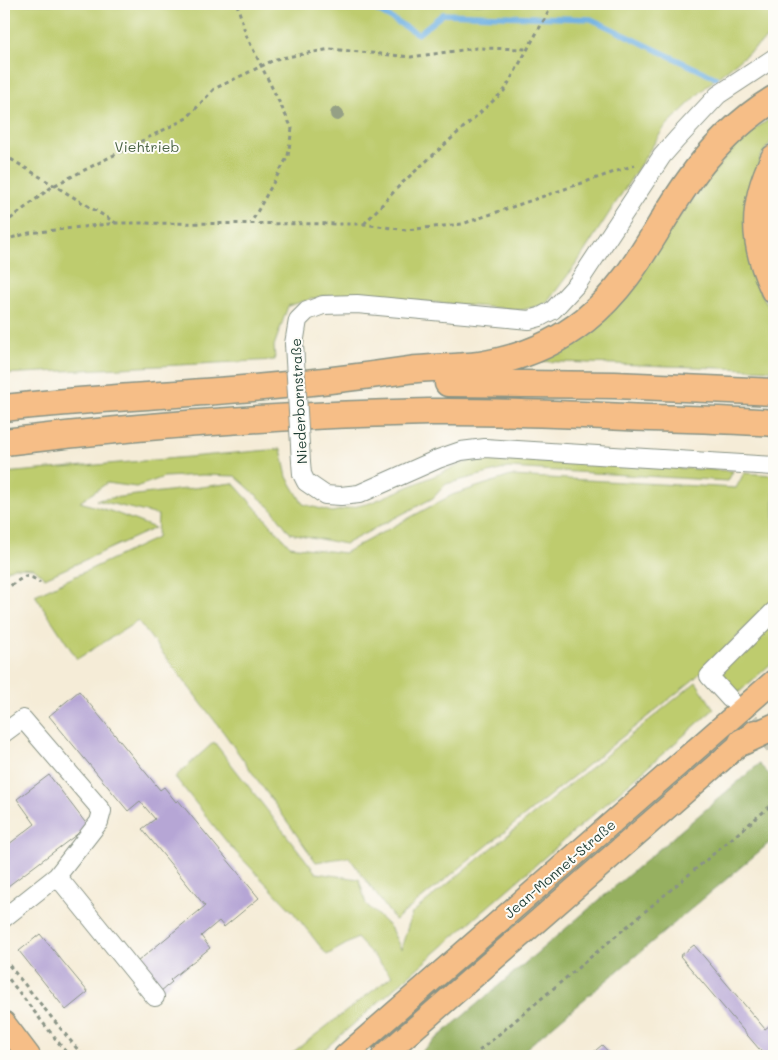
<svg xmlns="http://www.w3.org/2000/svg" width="778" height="1060" font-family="Mali,sans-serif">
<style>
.green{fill:#becc6e;stroke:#6e8451}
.forest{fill:#96b061;stroke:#5a764a}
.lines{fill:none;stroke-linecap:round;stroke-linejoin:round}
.stream{stroke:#6eb0e2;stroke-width:5.5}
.building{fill:#b6a6d5}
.minor-tunnel{stroke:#cac9b6;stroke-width:18;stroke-dasharray:18 9;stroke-linecap:butt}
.minor-casing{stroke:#8a9486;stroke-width:20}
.major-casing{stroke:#8a9486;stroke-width:25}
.highway-casing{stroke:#8a9486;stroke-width:29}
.path{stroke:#8a9486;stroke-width:3;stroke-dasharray:4 4;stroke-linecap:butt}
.minor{stroke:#fff;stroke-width:18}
.major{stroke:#f6be87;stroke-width:22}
.highway{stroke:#f6be87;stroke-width:26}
.minor-bridge-casing{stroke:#8a9486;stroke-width:20;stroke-linecap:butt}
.minor-bridge{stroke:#fff;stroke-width:18}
.tree{fill:#95a085}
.labels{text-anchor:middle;stroke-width:4;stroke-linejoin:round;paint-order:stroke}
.park-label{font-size:14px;fill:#476142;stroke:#fdfcf7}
.street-label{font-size:14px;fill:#1f3d34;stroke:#fdfcf7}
</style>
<rect width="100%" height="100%" fill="#fdfcf7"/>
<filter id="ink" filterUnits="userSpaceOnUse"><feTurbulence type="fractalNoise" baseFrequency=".02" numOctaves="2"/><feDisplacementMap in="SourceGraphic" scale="10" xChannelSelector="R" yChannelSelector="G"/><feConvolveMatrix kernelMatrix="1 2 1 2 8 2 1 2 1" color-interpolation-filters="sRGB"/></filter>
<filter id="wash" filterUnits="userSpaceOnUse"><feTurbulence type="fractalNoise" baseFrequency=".0096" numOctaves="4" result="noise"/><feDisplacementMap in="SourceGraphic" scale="20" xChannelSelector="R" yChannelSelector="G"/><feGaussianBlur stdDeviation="1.12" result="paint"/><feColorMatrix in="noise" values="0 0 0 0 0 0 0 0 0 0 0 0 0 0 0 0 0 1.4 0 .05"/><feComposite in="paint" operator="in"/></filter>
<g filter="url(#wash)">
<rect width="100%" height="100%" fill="#f5ecd7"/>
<path class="green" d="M4,4H774V27L766,39L708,85L664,128L577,263L546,304L522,310L356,296H322L288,306L274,346L275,360L4,374Z
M774,116V137L760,158L746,236L752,275L767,304L774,313V370L536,361L670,229L739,140Z
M774,194V268L768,223Z
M281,449L287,477L303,504L332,512L370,503L479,457L733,471L728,481L508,468L446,484L433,498L345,544L290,533L271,508L235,476L203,475L164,477L136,487L107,483L80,502L113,512L155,528L45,578L34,568L14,567L4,572V473Z
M744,473L774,475V600L693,680L395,920L349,857L316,862L224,733L138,621L77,659L35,595L157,538L158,515L96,500L233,483L290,546L344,553L452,495L511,476L736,488Z
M774,617V661L737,694L718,666Z
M696,682L714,709L317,1056H288L392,976L357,938L327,955L293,912L230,846L175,777L214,742L316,873L359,879L366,904L390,927L401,949L412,913Z"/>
<path class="forest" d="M759,764L774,779V839L517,1056H416Z"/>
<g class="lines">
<path class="stream" d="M366,4L418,34L443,14L591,19L716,78"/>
</g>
<g id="blocks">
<path class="building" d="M79,691L160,790L164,787L176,802L178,800L259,898L224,927L219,921L201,936L210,948L170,980L172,982L161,991L137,962L205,906L142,829L155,819L140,801L128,811L49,716Z
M49,775L88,826L4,889V848L35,824L17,799Z
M40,934L88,992L66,1010L19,951Z
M694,945L765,1029L774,1022V1056H765L680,956Z
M602,1045L612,1056H589Z"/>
</g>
</g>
<g filter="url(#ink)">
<use href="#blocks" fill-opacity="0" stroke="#8a9486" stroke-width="1"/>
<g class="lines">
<path class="minor-tunnel" d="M732,701L774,746"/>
<defs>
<path id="minor" d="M294,344L298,320L307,311L323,305L357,304L529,320L540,317L553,310L578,283L662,156L677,139L718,95L774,58
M301,462L302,474L306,482L325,495L341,496L359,494L438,459L461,451L485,448L774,466
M730,699L709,676L774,611
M4,733L23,719L102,811L99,822L57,876L4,918
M57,876L155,997"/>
<path id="major" d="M4,1023L29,1056
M345,1056L774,681
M383,1056L755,731"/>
<path id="highway" d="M774,158C751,205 752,243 774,290
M448,383L615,385L774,392
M4,408C70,400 137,397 204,392C272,387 340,380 408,370C431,367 456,368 479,365C518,359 554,345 585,320C634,281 653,231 688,182C710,150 741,119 774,99
M4,442C145,425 287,415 429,412C503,411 577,415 650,418C692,419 733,420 774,423
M742,742L774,727"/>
</defs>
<use href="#minor" class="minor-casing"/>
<use href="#major" class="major-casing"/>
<use href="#highway" class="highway-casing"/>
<path class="path" d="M237,4L246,35L292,128L288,156L251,223
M4,155L116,223
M4,224L53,186L187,118L214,89L276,59L330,49L411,57L477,48L529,49
M364,224L401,184L504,91L553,4
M4,240L29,233L117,223L364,224L406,230L462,224L635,165
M4,590L25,576L33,578L40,583
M4,959L83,1056
M4,973L69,1056
M473,1056L774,803"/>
<use href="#minor" class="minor"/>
<use href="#major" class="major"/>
<use href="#highway" class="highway"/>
<defs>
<path id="minor-bridge" d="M294,344L301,462"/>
</defs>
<use href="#minor-bridge" class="minor-bridge-casing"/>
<use href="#minor-bridge" class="minor-bridge"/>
</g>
<circle class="tree" cx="337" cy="114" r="7"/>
</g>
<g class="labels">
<g class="park-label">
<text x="147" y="152">Viehtrieb</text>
</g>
<g class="street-label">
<text transform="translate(299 401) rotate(-93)" y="5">Niederbornstraße</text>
<text transform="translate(560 869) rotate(-41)" y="5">Jean-Monnet-Straße</text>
</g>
</g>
<rect width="778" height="1060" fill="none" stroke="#fdfcf7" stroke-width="20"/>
</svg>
